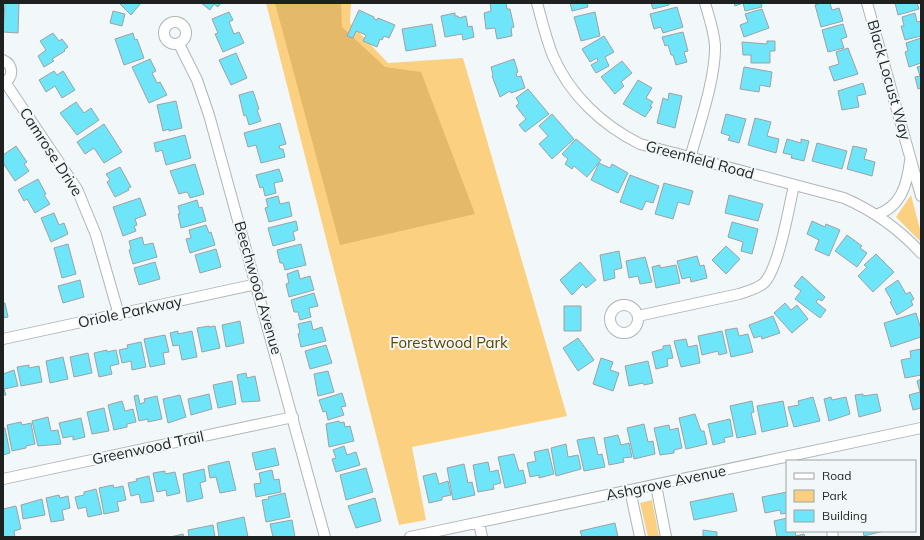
<svg xmlns="http://www.w3.org/2000/svg" width="924" height="540" font-family="Mulish,sans-serif">
<style>
.green{fill:#fcd081}
.forest{fill:#e5b96a}
.building{fill:#6fe5fa;stroke:#9da2a4}
.lines{fill:none;stroke-linecap:round;stroke-linejoin:round}
.street-casing{stroke:#afb5b6;stroke-width:12}
.street{stroke:#fff;stroke-width:10}
.labels{text-anchor:middle;stroke-width:4;stroke-linejoin:round;paint-order:stroke}
.street-label{font-size:15px;fill:#1f2121;stroke:#f2f8f9}
.park-label{font-size:15px;fill:#604400;stroke:#f2f8f9}
</style>
<rect width="100%" height="100%" fill="#f2f8f9"/>
<path class="green" d="M266,3H351L350,23L388,63L463,58L567,416L412,447L426,520L399,525Z
M911,195L921,233V242L896,217Z
M652,500L659,536V537H648L640,503Z"/>
<path class="forest" d="M275,3H341L342,27L385,67L421,72L475,214L340,245Z"/>
<path class="building" d="M5,3H19L18,33L3,32Z
M119,3H141L131,15Z
M201,3H221L218,7L214,4L210,10Z
M490,3H506L507,9H510L514,27L511,28L512,36L497,39L495,28L486,29L484,13L491,11Z
M570,3H587L588,7L572,11Z
M651,3H669V5L653,9Z
M734,3H761L762,7L745,11L743,3L735,6Z
M821,3H830L832,10L839,8L843,21L821,27L815,5Z
M895,3H917L919,9L898,15Z
M677,7L683,27L663,33L661,27L654,29L650,14Z
M762,9L769,28L744,37L740,25L748,22L745,14Z
M359,10L374,17V19L377,20L378,18L395,25L389,38L384,36L382,40L380,39L377,47L363,41L366,35L356,31L353,38L347,36Z
M113,11L125,14L122,26L110,23Z
M229,12L233,20L229,22L234,34L239,32L244,43L223,52L215,34L218,33L212,19Z
M595,12L600,36L581,41L574,17Z
M455,13V16H458L459,18L466,16L468,27L472,26L474,37L463,40L462,34L445,37L441,16Z
M915,13L917,22L921,21V36L905,40L901,26H904L902,17Z
M432,24L436,46L406,51L402,29Z
M843,24L847,37L841,39L844,48L828,52L822,30Z
M683,32L688,51L684,52L687,62L676,65L673,55H671L668,45L665,46L662,37Z
M53,33L59,41L62,39L68,47L64,50L65,51L52,59L54,61L44,67L38,56L46,50L40,41Z
M133,33L135,40L137,39L144,58L124,65L115,39Z
M604,36L614,52L605,57L609,66L596,73L591,65L598,61L597,58L590,62L582,49Z
M921,38V63L909,67L905,52L908,51L906,43Z
M767,41H775V51H770V63H751V55H743L742,42L767,44Z
M848,48L858,74L834,81L829,67L839,64L836,52Z
M236,53L247,78L231,85L219,60Z
M150,59L156,71L152,73L157,83L160,82L167,95L149,103L132,67Z
M514,59L518,72L516,73L517,77L521,76L525,88L511,93L510,91L500,97L492,76L493,75L491,67Z
M622,61L632,73L621,82L624,86L615,94L601,77Z
M921,66V88L918,89L915,77L920,76L917,67Z
M744,67L772,72L770,87L760,85L759,92L740,89Z
M54,71L57,75L63,71L75,90L62,98L55,86L46,92L39,80Z
M638,80L652,88L646,98L653,102L650,106L652,107L645,117L623,104Z
M863,83L866,94L857,96L859,107L842,110L838,91Z
M528,89L549,114L525,132L519,125L526,119L516,106L519,103L516,98Z
M253,91L259,109L257,110L261,121L249,125L246,115L244,116L239,95Z
M669,93L682,96L675,128L657,123L663,98L668,100Z
M176,101L182,128L169,131V129L163,131L157,105Z
M76,102L84,113L91,108L99,120L77,135L60,113Z
M552,114L574,139L552,159L539,144L548,136L539,126Z
M726,114L746,119L739,143L728,140L730,136L721,133Z
M755,118L771,122L767,136L779,139L776,153L748,145Z
M280,123L286,144L279,146L280,149H283L285,157L261,163L256,145L248,147L244,133Z
M104,124L122,152L104,163L94,148L85,154L77,142Z
M185,135L191,158L166,165L162,150L156,152L154,143Z
M576,139L601,160L587,177L574,166L572,169L565,164L568,159L562,154Z
M787,139L801,143V139L809,141L804,161L791,158L792,155L783,153Z
M817,143L847,151L842,169L812,161Z
M16,146L27,162L24,164L29,171L15,181L3,163V155Z
M853,146L867,149L864,159L875,162L872,176L847,169Z
M599,163L610,168L612,164L628,173L618,193L591,180Z
M195,164L204,194L190,198L188,193L186,192L179,194L170,171Z
M120,167L131,187L128,188L129,190L115,197L107,182L110,180L106,174Z
M279,169L283,181L274,183L276,193L265,196L263,187L260,188L256,175Z
M630,175L659,186L653,203L646,201L642,210L620,202Z
M38,179L46,194L44,195L50,204L35,213L27,199L24,201L18,190Z
M664,183L693,191L689,205L678,202L673,219L655,214Z
M729,195L763,204L758,221L725,213Z
M278,196L280,204L289,202L292,216L269,222L265,208L268,207L266,199Z
M140,198L146,215L135,219L137,225L134,226L136,231L123,236L113,207Z
M197,200L199,208L202,207L206,221L181,228L178,214H180L178,206Z
M54,213L59,225L64,223L68,234L51,242L41,218Z
M296,221L298,230L293,232L295,240L273,246L268,228Z
M812,221L825,227L826,224L840,230L829,256L815,250L819,240L807,234Z
M732,222L758,229L752,254L741,251L743,242L728,237Z
M206,225L209,233L211,232L215,245L190,253L186,239L191,238L189,230Z
M847,235L862,246L860,248L867,253L857,267L835,251Z
M142,237L144,245L153,243L157,257L133,264L129,250L131,249L129,241Z
M68,244L76,274L62,278L54,248Z
M301,244L306,265L285,270L283,263H280L277,250Z
M726,246L740,259L726,274L712,260Z
M216,249L221,267L200,273L195,255Z
M619,251L622,268L614,270L615,278L604,281L600,255Z
M876,254L894,272L873,292L858,276L867,267L864,265Z
M697,256L700,266L704,265L707,278L691,282L690,277L682,279L677,261Z
M645,257L652,282L640,284L638,276L629,278L626,261Z
M155,262L160,279L139,285L134,268Z
M580,262L596,280L586,288L583,284L572,295L560,280Z
M660,265V268L676,265L680,283L656,288L652,267Z
M298,270L300,279L310,276L314,290L289,297L286,284L289,283L287,274Z
M802,276L825,297L822,301L818,299L816,302L826,310L820,318L795,299L801,291L794,286Z
M80,280L84,297L63,303L58,286Z
M898,280L906,294L910,292L914,299L911,301L913,305L897,315L890,302L892,301L885,289Z
M314,293L318,306L309,308L311,317L300,320L298,312H294L291,300Z
M3,303H5L8,317L3,318Z
M785,303L791,310L797,305L808,319L792,333L774,313Z
M564,306H581V331H564Z
M916,313L921,329V337L891,347L884,323Z
M773,316L780,333L762,339L761,336L754,338L749,325Z
M240,321L244,343L226,347L222,325Z
M311,321L313,330L322,327L326,341L301,347L298,334L300,333L298,324Z
M209,326V327L215,326L220,348L202,352L197,328Z
M737,328L739,336L748,334L753,352L731,357L725,330Z
M178,331V334L192,331L197,357L182,360L179,345L173,346L170,333Z
M722,331L727,353L719,355L718,351L702,355L698,336Z
M165,335L169,352L163,353L165,364L150,367L144,339Z
M578,338L594,360L578,371L563,348Z
M686,339L688,347L697,345L700,363L681,367L674,341Z
M141,342L146,367L132,370L131,361L122,363L119,350L128,348L127,345Z
M326,345L332,363L310,369L305,351Z
M670,345L673,358L667,359L668,366L656,369L652,352L663,349V346Z
M921,349V375L905,378L901,360L911,358L910,351Z
M107,350V352L116,350L119,364L110,366L112,374L99,377L94,353Z
M88,353L92,373L74,377L70,357Z
M63,357L68,379L50,383L46,361Z
M601,358L613,362L610,370L619,373L613,391L593,384Z
M648,361L653,383L644,385L643,383L629,386L625,366Z
M29,365V368L39,366L42,382L21,386L17,367Z
M14,370L18,386L4,389L6,395H3V374Z
M328,371L334,392L318,396L314,374Z
M246,373L247,378L255,376L260,401L242,402L237,375Z
M921,379V408L913,410L909,395L920,392L917,381Z
M232,381L236,404L218,408L213,385Z
M342,393L346,406L341,407L344,415L328,420L326,411L323,412L319,400Z
M209,394L212,409L191,415L188,399Z
M863,394V396L877,394L881,411L859,417L855,395Z
M138,395L140,404L145,402L144,399L157,396L162,419L148,422V419L139,421L134,396Z
M180,395L186,417L168,423L163,399Z
M813,397L820,421L794,427L788,407L799,405L798,401Z
M831,397L832,400L846,397L850,414L829,421L824,399Z
M122,401L125,411L133,409L136,422L127,424V427L114,430L108,405Z
M752,401L754,412L751,413L756,434L737,438L730,406Z
M783,401L788,426L762,432L757,406Z
M104,408L109,431L92,434L87,412Z
M695,414L701,431H704L707,444L686,449L679,418Z
M48,417L51,431L58,430L61,444L38,446L32,421Z
M81,418L85,437L73,440V436L63,438L59,423Z
M730,419L733,436L724,438L725,442L713,445L708,424Z
M339,421L340,423L344,422L345,427L350,426L354,441L329,447L326,424Z
M21,422L22,425L31,423L35,444L26,446V448L12,451L7,425Z
M644,424L648,442L653,441L655,454L634,459L627,428Z
M669,425L670,430L678,428L682,448L674,450V453L660,455L654,428Z
M3,428H5L10,453L3,455Z
M618,435L621,445L629,443L632,457L623,458L624,462L609,465L604,438Z
M594,437L598,455L602,454L605,467L584,471L577,440Z
M566,444L568,457L578,455L581,469L556,476L551,448Z
M344,446L347,455L356,452L360,465L336,472L332,459L336,458L333,450Z
M275,448L279,465L256,470L252,453Z
M548,449L554,474L539,478V475L530,477L527,463L536,461L534,452Z
M514,454L519,471L523,470L526,483L505,488L498,457Z
M229,461L236,490L220,493L216,477L210,478L208,466Z
M488,462L490,472L498,470L501,483L493,485L494,489L478,492L473,465Z
M464,464L468,483L472,482L475,495L453,500L447,468Z
M366,468L373,492L346,500L340,475Z
M204,469L206,481L200,483L203,498L187,502L183,474Z
M272,470L274,480L279,479L281,492L256,497L254,484L261,483L259,473Z
M165,471V474L175,472L180,493L167,496L166,490L157,492L153,473Z
M436,473L439,484L448,481L451,495L442,497V500L429,503L423,476Z
M149,476L154,501L141,503L139,494L131,496L128,483L137,481L136,479Z
M113,485L114,488L123,486L126,500L117,502L119,511L104,514L99,488Z
M96,489L102,514L88,517L86,507L78,509L75,497L84,495V492Z
M787,492V513L781,514L780,510L765,513L762,497Z
M285,493L290,517L266,522L262,500L269,499L268,497Z
M733,493L737,511L694,520L690,502Z
M59,495L60,498L68,496L70,508L62,510L64,520L51,522L46,498Z
M375,498L381,521L356,528L348,506Z
M42,499L45,515L23,519L21,505Z
M16,506L21,529L14,531L15,537H3V509Z
M244,517L248,537H219L217,523Z
M787,518V531H795L796,536L804,534L805,537H777L774,521Z
M292,520L295,537H273L270,524Z
M615,523L618,537H582L580,531Z
M213,525L215,537H189L188,530Z
M703,530L717,532V537H703Z
M863,531H884L864,536Z
M183,534L184,537H170Z"/>
<g class="lines">
<defs>
<path id="street" d="M537,3C542,21 546,39 553,56C570,95 602,125 640,144L844,198C874,211 899,229 921,253
M867,3L921,196
M164 33a11 11 0 1 1 22 0a11 11 0 1 1-22 0Z
M179,44L197,80L209,115L325,537
M3,60C14,65 14,78 3,83
M5,82L77,189L96,235L119,315
M690,158C699,126 716,77 715,45C714,31 709,17 705,3
M876,215C901,207 907,185 910,161
M610 319a14 14 0 1 1 28 0a14 14 0 1 1-28 0Z
M638,316L739,294C748,291 757,289 764,283C779,268 789,207 794,185
M3,339L257,284
M3,479L293,417
M656,485L666,537
M630,490L640,537
M479,523L482,537
M832,531L833,537
M410,537L921,428"/>
</defs>
<use href="#street" class="street-casing"/>
<use href="#street" class="street"/>
</g>
<g class="labels">
<g class="street-label">
<text transform="translate(889 80) rotate(74)" y="5">Black Locust Way</text>
<text transform="translate(51 152) rotate(57)" y="5">Camrose Drive</text>
<text transform="translate(700 160) rotate(15)" y="5">Greenfield Road</text>
<text transform="translate(258 288) rotate(74)" y="5">Beechwood Avenue</text>
<text transform="translate(130 312) rotate(-12)" y="5">Oriole Parkway</text>
<text transform="translate(148 448) rotate(-12)" y="5">Greenwood Trail</text>
<text transform="translate(666 483) rotate(-12)" y="5">Ashgrove Avenue</text>
</g>
<g class="park-label">
<text x="449" y="348">Forestwood Park</text>
</g>
</g>
<rect width="924" height="540" fill="none" stroke="#1f2121" stroke-width="8"/>
<rect x="786" y="460" width="130" height="72" fill="#f2f8f9" stroke="#9ea2a3"/>
<rect x="794" y="473" width="20" height="6" fill="#ffffff" stroke="#9ea2a3"/>
<text x="822" y="480" font-size="12" fill="#1f2121">Road</text>
<rect x="794" y="490" width="20" height="12" fill="#fcd081" stroke="#9ea2a3"/>
<text x="822" y="500" font-size="12" fill="#1f2121">Park</text>
<rect x="794" y="510" width="20" height="12" fill="#6fe5fa" stroke="#9ea2a3"/>
<text x="822" y="520" font-size="12" fill="#1f2121">Building</text>
</svg>
